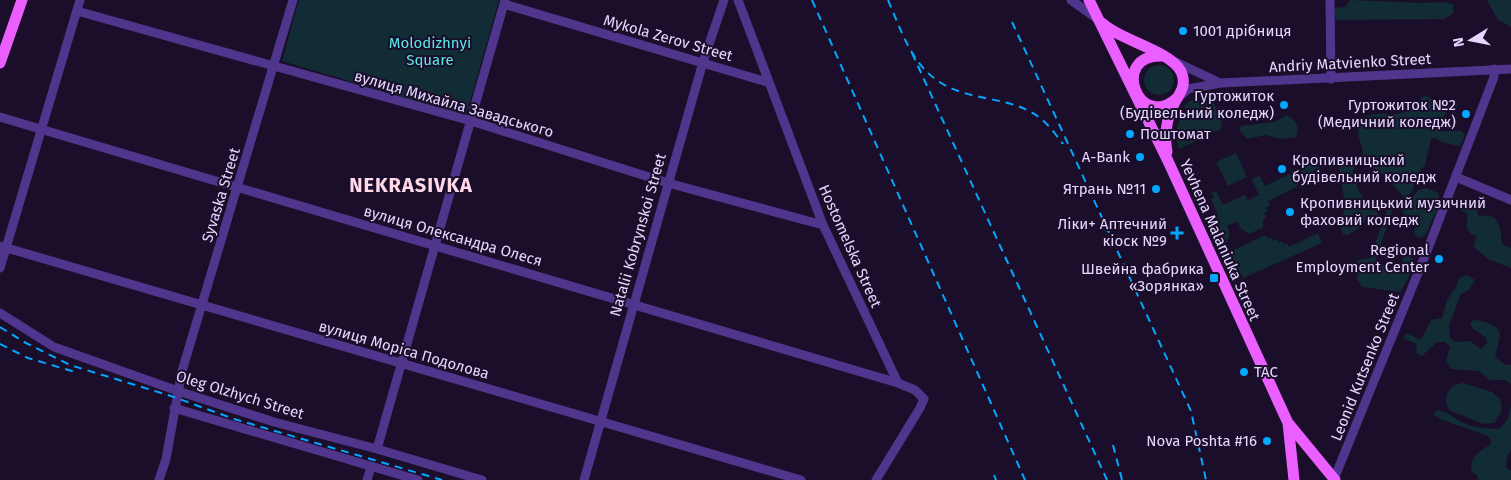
<svg xmlns="http://www.w3.org/2000/svg" width="1511" height="480" font-family="'Fira Sans',sans-serif">
<style>
.green{fill:#112c34}
.lines{fill:none;stroke-linecap:round;stroke-linejoin:round}
.minor{stroke:#4f368c;stroke-width:9}
.major{stroke:#eb5eff;stroke-width:11}
.rail{stroke:#03a7ff;stroke-width:2;stroke-dasharray:8 6;stroke-linecap:butt}
.poi-dot{fill:#03a7ff;stroke:#1a0e2a;stroke-width:2}
.labels{text-anchor:middle;stroke-width:4;stroke-linejoin:round;paint-order:stroke}
.poi-label{font-size:15px;fill:#e5d7ff;stroke:#1a0e2a;text-anchor:end}
.street-label{font-size:15px;fill:#e5d7ff;stroke:#1a0e2a}
.park-label{font-size:15px;fill:#59e8e8;stroke:#1a0e2a}
.district-label{font-size:20px;font-weight:bold;letter-spacing:1px;fill:#ffd9e8;stroke:#1a0e2a}
</style>
<rect width="100%" height="100%" fill="#1a0e2a"/>
<path class="green" d="M299,0H499L466,116L282,61Z
M1350,0L1422,3L1443,2L1453,4V13L1444,19L1338,20L1333,15L1335,8L1345,7Z
M1487,0H1511V27L1498,20Z
M1144 80a15 15 0 1 1 30 0a15 15 0 1 1-30 0Z
M1210,96L1222,119L1221,129L1179,149C1175,137 1175,126 1183,115L1185,118L1191,115L1184,106L1191,100L1197,102Z
M1425,96L1436,100H1454L1458,105L1454,113L1449,111L1445,114L1440,131H1461L1465,135L1460,146L1445,143L1435,138L1431,139L1425,165L1415,176L1413,190L1409,195L1404,197C1391,184 1379,163 1358,165L1353,170C1354,185 1365,205 1378,213V216L1370,215L1360,227L1348,235L1343,234L1341,228L1345,204L1339,168L1342,163L1359,159L1363,153C1362,145 1358,138 1358,130C1360,110 1380,114 1393,114C1400,114 1410,111 1416,109L1421,98Z
M1287,115C1296,121 1300,126 1296,137L1281,139L1266,135L1247,139L1239,130L1241,126L1274,122Z
M1236,153L1247,177L1228,186L1216,162Z
M1317,161L1320,167L1307,174L1296,187L1268,201L1270,206L1266,207L1268,211L1264,213L1266,217L1263,219V227L1250,234L1241,229L1237,221L1227,226L1230,234L1226,245L1214,221L1218,215L1211,199L1214,198L1212,193L1216,191L1223,205L1245,195L1248,200L1259,195L1251,179L1260,176L1265,186Z
M1426,188L1438,193L1440,203L1425,236L1419,238L1415,235L1414,230L1418,222L1405,215L1402,210L1418,190Z
M1459,199L1476,208L1479,216C1482,216 1485,215 1488,216C1501,216 1501,235 1502,244L1511,248V268L1488,259L1473,246L1477,236L1471,234L1466,227L1468,214L1454,207Z
M1391,205L1392,211L1376,259C1382,265 1390,270 1399,267L1403,257L1407,254L1413,259L1409,276L1401,292L1362,287L1357,280C1359,273 1355,267 1358,260L1370,258L1388,207Z
M1318,233L1322,243L1243,278L1229,252L1266,235L1268,239L1271,237L1273,241L1277,239L1279,243L1282,241L1284,245L1287,243L1289,247Z
M1467,275L1475,280L1469,290L1461,294L1449,325L1450,338L1455,342L1470,341L1481,349L1487,343L1486,338L1472,328L1470,324L1473,320C1483,320 1492,324 1499,330L1500,336L1495,357L1506,365H1511V384L1505,380H1490L1479,371L1451,369L1446,360L1450,347L1445,342H1437L1422,356L1416,353L1417,344L1403,338L1407,333L1418,339L1422,338L1431,320L1442,318L1447,300L1456,287L1458,279Z
M1463,383L1492,392L1500,399L1502,409L1495,423L1483,424L1449,410C1442,397 1448,385 1463,383Z
M1511,405V450L1507,458L1506,467L1511,471V480H1479L1477,475L1472,472C1468,458 1479,451 1490,445L1491,440L1488,436L1440,419L1434,415V412L1438,410C1447,412 1452,416 1460,421C1471,428 1486,428 1499,429L1508,419Z"/>
<g class="lines">
<path class="minor" d="M738,0L823,225L898,383L915,390L924,399L920,408L876,480
M1071,0L1099,20
M1330,0L1331,79
M504,4L767,82
M77,11L471,121L668,183L823,225
M1176,62L1218,82
M1180,96L1188,89L1221,83L1511,69
M0,117L898,383
M1456,177L1511,200
M0,246L801,480
M0,268L80,0
M0,313L54,347L178,391L274,422L377,449L482,480
M174,408L418,480
M377,449L505,0
M1334,479L1427,251L1494,77V69
M159,480L166,459L182,371L293,0
M367,480L371,467
M584,480L703,62L724,0"/>
<path class="major" d="M1089,0L1168,161L1288,423L1294,480
M1102,23C1121,42 1180,52 1183,78C1185,90 1177,96 1173,106C1166,121 1164,136 1167,152
M1163,56C1109,53 1138,133 1177,98
M0,63L22,0
M1289,424L1335,480"/>
<path class="rail" d="M812,0L1025,480
M888,0C899,25 908,54 928,73C962,105 1006,92 1040,118C1049,125 1056,135 1063,144
M1012,22L1191,411L1206,480
M912,53L1107,480
M0,327L24,342L70,365L171,396L234,419L442,480
M0,344L28,358L75,372
M1113,445L1122,480
M994,475L996,480"/>
</g>
<g class="poi-dot">
<circle cx="1183" cy="31" r="5"/>
<circle cx="1284" cy="105" r="5"/>
<circle cx="1466" cy="114" r="5"/>
<circle cx="1130" cy="134" r="5"/>
<circle cx="1140" cy="157" r="5"/>
<circle cx="1282" cy="169" r="5"/>
<circle cx="1156" cy="189" r="5"/>
<circle cx="1290" cy="212" r="5"/>
<path d="M1174.5 225.5h5v5h5v5h-5v5h-5v-5h-5v-5h5z"/>
<circle cx="1439" cy="259" r="5"/>
<rect x="1209" y="273" width="10" height="10" rx="2.5"/>
<circle cx="1244" cy="372" r="5"/>
<circle cx="1267" cy="441" r="5"/>
</g>
<g class="labels">
<g class="poi-label">
<text x="1193" y="36" text-anchor="start">1001 дрібниця</text>
<text x="1274" y="101">Гуртожиток<tspan x="1274" dy="17">(Будівельний коледж)</tspan></text>
<text x="1456" y="110">Гуртожиток №2<tspan x="1456" dy="17">(Медичний коледж)</tspan></text>
<text x="1140" y="139" text-anchor="start">Поштомат</text>
<text x="1130" y="162">A-Bank</text>
<text x="1292" y="165" text-anchor="start">Кропивницький<tspan x="1292" dy="17">будівельний коледж</tspan></text>
<text x="1146" y="194">Ятрань №11</text>
<text x="1300" y="208" text-anchor="start">Кропивницький музичний<tspan x="1300" dy="17">фаховий коледж</tspan></text>
<text x="1167" y="229">Ліки+ Аптечний<tspan x="1167" dy="17">кіоск №9</tspan></text>
<text x="1429" y="255">Regional<tspan x="1429" dy="17">Employment Center</tspan></text>
<text x="1204" y="274">Швейна фабрика<tspan x="1204" dy="17">«Зорянка»</tspan></text>
<text x="1254" y="377" text-anchor="start">ТАС</text>
<text x="1257" y="446">Nova Poshta #16</text>
</g>
<g class="street-label">
<text transform="translate(668 38) rotate(16)" y="5">Mykola Zerov Street</text>
<text transform="translate(1350 63) rotate(-3)" y="5">Andriy Matvienko Street</text>
<text transform="translate(454 104) rotate(16)" y="5">вулиця Михайла Завадського</text>
<text transform="translate(221 195) rotate(-73)" y="5">Syvaska Street</text>
<text transform="translate(638 235) rotate(-74)" y="5">Natalii Kobrynskoi Street</text>
<text transform="translate(453 236) rotate(16)" y="5">вулиця Олександра Олеся</text>
<text transform="translate(1220 240) rotate(66)" y="5">Yevhena Malaniuka Street</text>
<text transform="translate(850 246) rotate(66)" y="5">Hostomelska Street</text>
<text transform="translate(404 350) rotate(16)" y="5">вулиця Моріса Подолова</text>
<text transform="translate(1365 367) rotate(-68)" y="5">Leonid Kutsenko Street</text>
<text transform="translate(240 395) rotate(17)" y="5">Oleg Olzhych Street</text>
</g>
<g class="park-label">
<text x="430" y="48">Molodіzhnyi<tspan x="430" dy="17">Square</tspan></text>
</g>
<g class="district-label">
<text x="411" y="192">NEKRASIVKA</text>
</g>
</g>
<g transform="translate(1471 40) rotate(260)" stroke="#1a0e2a" stroke-width="4" paint-order="stroke">
<path d="M0-4L9 19L0 12L-9 19Z" fill="#e5d7ff"/>
<text y="-8" font-size="14" font-weight="bold" text-anchor="middle" fill="#e5d7ff">N</text>
</g>
</svg>
